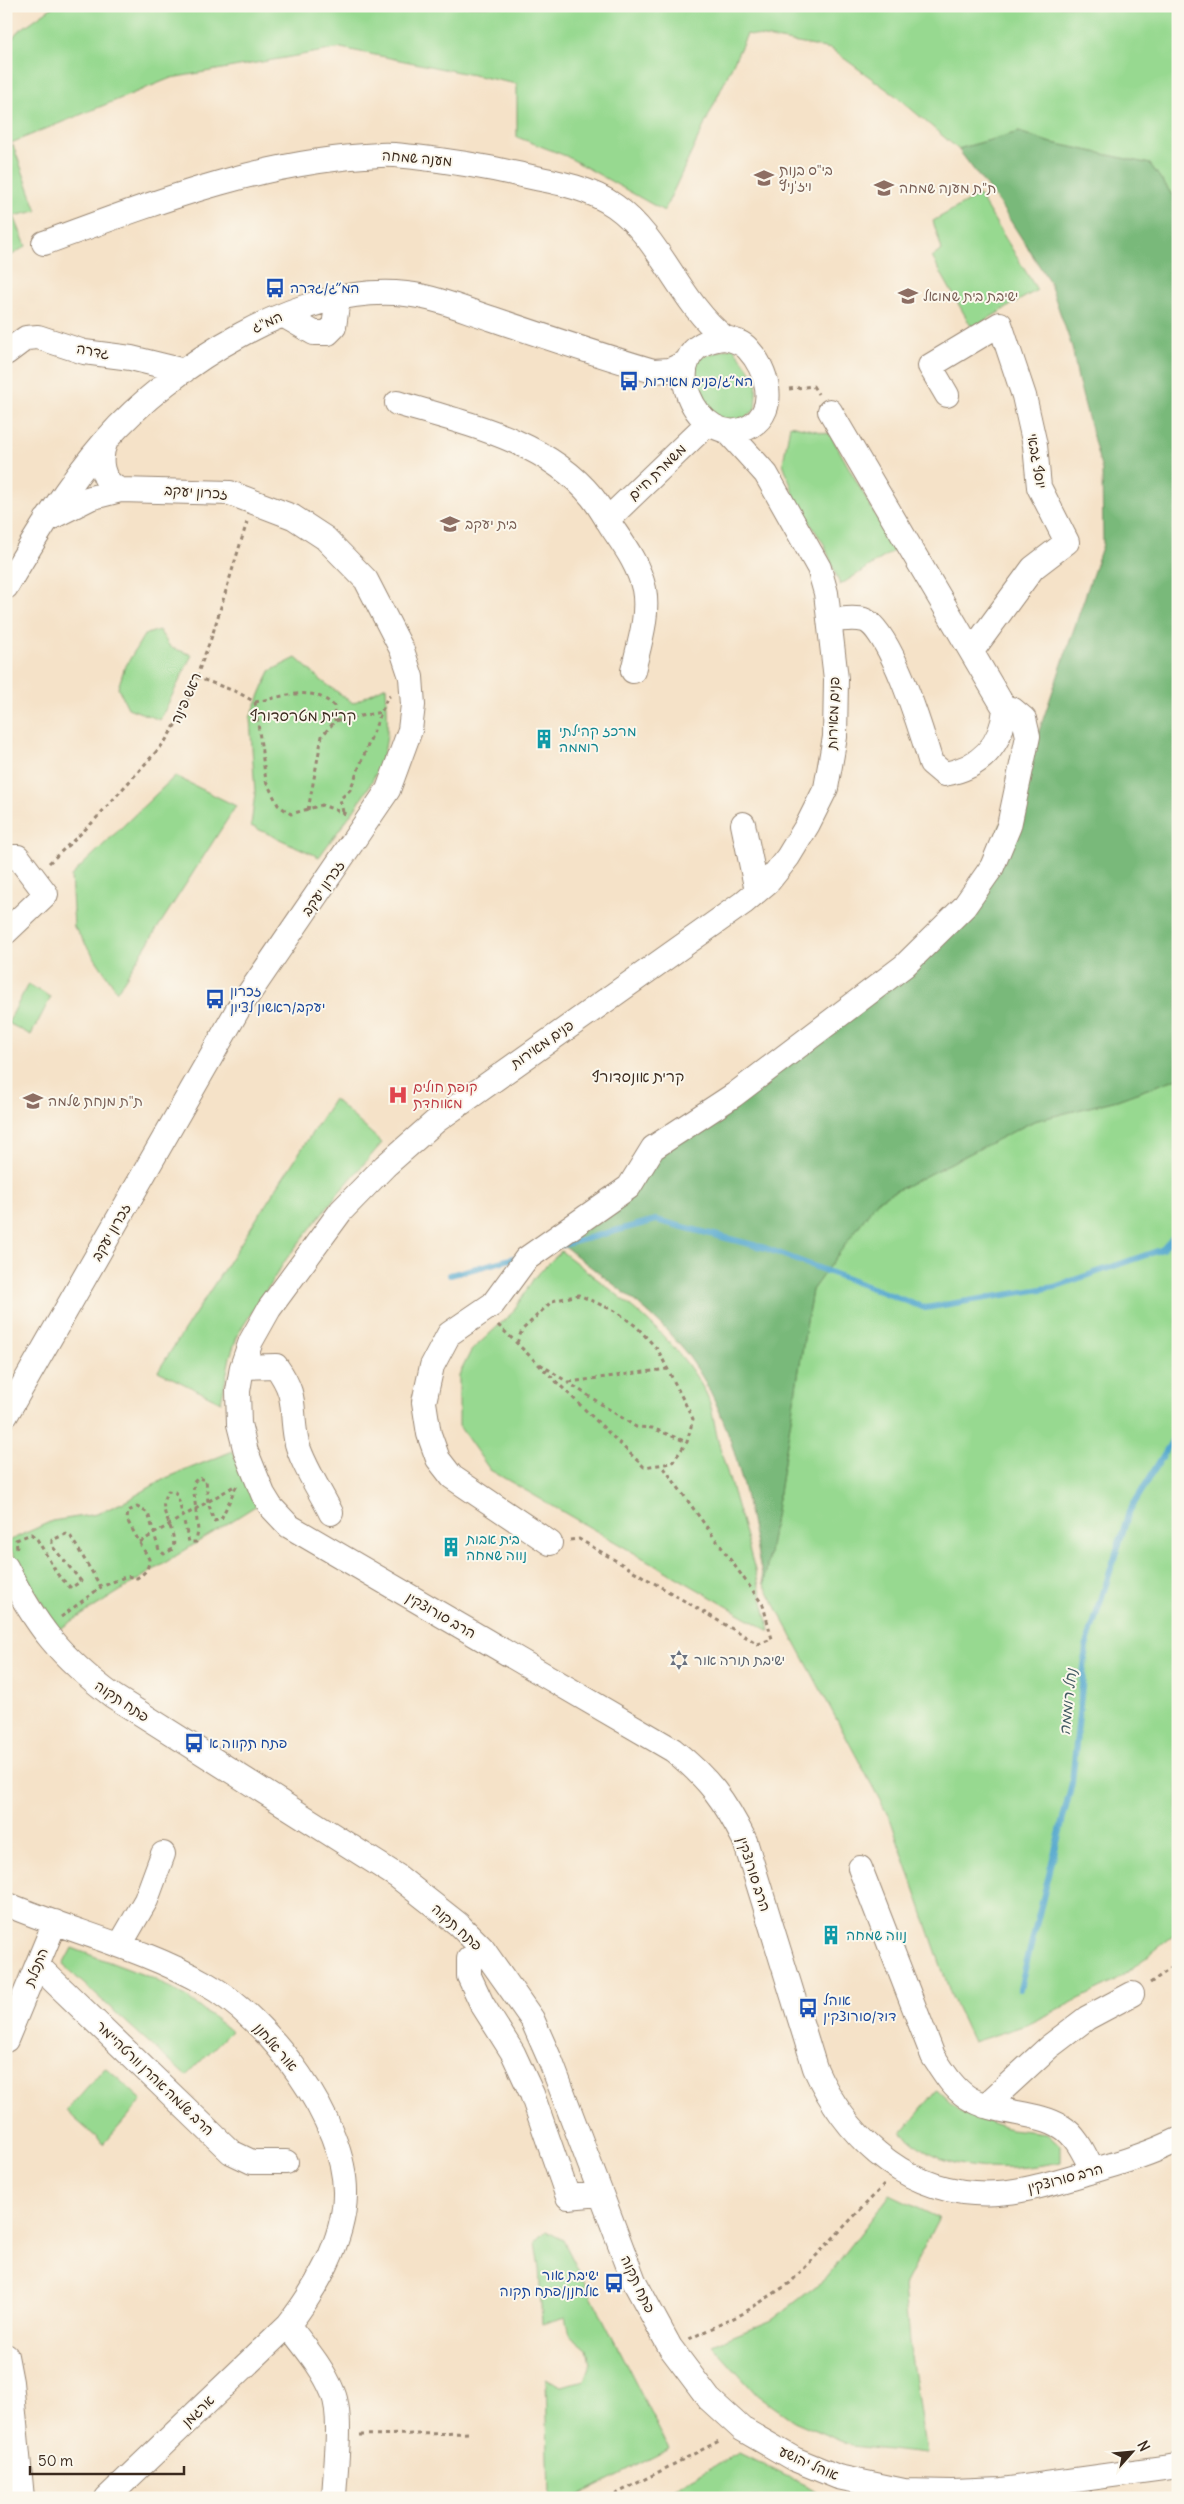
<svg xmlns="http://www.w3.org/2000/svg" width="1184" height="2504" font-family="Delius,'Playpen Sans Hebrew',sans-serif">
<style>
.green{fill:#97d990;stroke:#698257}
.forest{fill:#79b97a;stroke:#5a724c}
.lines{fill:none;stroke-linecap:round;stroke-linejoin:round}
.stream{stroke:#52a7ce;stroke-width:6}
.minor-casing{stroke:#988673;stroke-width:26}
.path{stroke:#988673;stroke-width:3;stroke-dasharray:4 4;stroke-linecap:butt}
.minor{stroke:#fff;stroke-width:24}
.labels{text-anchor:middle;stroke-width:4;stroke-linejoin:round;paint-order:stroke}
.street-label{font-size:14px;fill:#3b2a1e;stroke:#fbf7ec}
.education-label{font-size:14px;fill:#785e54;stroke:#fbf7ec;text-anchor:start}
.transit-label{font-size:14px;fill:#164399;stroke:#fbf7ec;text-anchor:start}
.culture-label{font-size:14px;fill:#0d838f;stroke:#fbf7ec;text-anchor:start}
.health-label{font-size:14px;fill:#be3a42;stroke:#fbf7ec;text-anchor:start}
.worship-label{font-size:14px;fill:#5b616d;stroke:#fbf7ec;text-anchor:start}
.neighbourhood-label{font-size:15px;fill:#3b2a1e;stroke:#fbf7ec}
.water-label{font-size:15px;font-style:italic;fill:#445c64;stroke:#fbf7ec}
</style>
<rect width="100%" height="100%" fill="#fbf7ec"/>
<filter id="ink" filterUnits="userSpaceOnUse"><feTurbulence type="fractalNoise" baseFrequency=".02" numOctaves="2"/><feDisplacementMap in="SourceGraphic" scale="10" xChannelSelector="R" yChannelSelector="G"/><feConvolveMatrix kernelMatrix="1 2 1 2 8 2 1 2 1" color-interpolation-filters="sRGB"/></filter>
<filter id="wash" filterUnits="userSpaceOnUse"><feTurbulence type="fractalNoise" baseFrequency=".0096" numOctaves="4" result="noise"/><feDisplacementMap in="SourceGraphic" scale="20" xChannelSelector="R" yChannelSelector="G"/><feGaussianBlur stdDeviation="1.12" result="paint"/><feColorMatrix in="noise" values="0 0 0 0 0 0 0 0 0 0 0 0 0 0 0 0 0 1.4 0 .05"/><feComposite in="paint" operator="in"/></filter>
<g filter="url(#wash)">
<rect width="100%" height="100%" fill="#f5e2c8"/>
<path class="green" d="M54,6H1178V203L1150,164L1048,142L1019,132L958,149L896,96L831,49L747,34L664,211L566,156L517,137V84L341,48L171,78L6,145V47L17,32Z
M13,145L37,211L14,216L26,246L6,259V148Z
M979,195L1037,290L972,328L932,257L942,250L933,221Z
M733,347L757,380L755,410L739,422L719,420L695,390V359Z
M790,425L830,434L895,550L840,585L824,544L798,506L783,463Z
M159,630L170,647L192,655L160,720L128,708L118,688L124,669L144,635Z
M296,658L322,681L353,703L386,686C387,710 390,736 382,759C369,795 341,826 319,857L251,826L255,793L250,718L270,671Z
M175,776L236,806L117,991L74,927L71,876Z
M28,984L51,997L31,1035L8,1023Z
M1178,1078V1932L1116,1981L1026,2025L973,2042L951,1995L891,1821L764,1584L812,1290L878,1200L1034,1121L1117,1100Z
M334,1099L382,1143L340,1191L287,1258L238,1334L230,1357L221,1402L158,1371Z
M561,1251C614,1293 673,1332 706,1393C713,1407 715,1432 720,1448C738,1509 756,1569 770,1631L490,1470L459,1426V1375L471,1351L512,1313L534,1278Z
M233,1451L257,1505L58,1630L6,1542L52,1521L97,1514L126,1501L166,1478Z
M72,1948L152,1978L188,1998L231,2031L186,2076L63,1965Z
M105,2067L142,2100L104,2144L66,2111Z
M937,2090L960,2112L1010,2129L1047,2133L1061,2146V2162C1019,2170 974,2173 934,2156C923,2151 912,2140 902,2133Z
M890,2195L939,2218L904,2286L909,2342L926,2454L852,2446L794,2421L757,2395L712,2345L772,2320L825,2279Z
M546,2231L563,2240L669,2449L573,2498H549L546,2378L561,2386L584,2380L590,2364L587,2349L570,2335L566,2317L542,2324L539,2268L535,2242Z
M739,2453L817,2491V2498H654Z"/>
<path class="forest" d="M1019,132L1048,142L1150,164L1178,203V1078L1117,1100L1034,1121L878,1200L812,1290L764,1584C746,1501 735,1409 678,1343C645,1304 598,1274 559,1242L612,1216L663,1152L959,926L1037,737L1103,544L1102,471L1078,379L1072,347L1049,281L999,203L958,149Z"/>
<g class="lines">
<path class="stream" d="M562,1245L656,1220L765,1248L925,1308L1054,1287L1163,1249L1178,1232
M450,1275L518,1257
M1020,1989L1072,1783L1086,1647L1129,1512L1178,1431"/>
</g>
</g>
<g filter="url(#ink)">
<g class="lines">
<defs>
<path id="minor" d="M44,243C153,203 263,160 380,155C392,154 403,156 415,157C450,161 483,166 517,174C550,181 587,186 615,206C661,238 679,302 725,338
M283,315L314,333H328L334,327L338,298
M725,338C733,340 742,342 748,349C767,369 779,409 751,426C699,457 646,344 725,338Z
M6,353L26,338L38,337L84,352L131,358L184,371
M947,395L930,366L1000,324L1024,396L1035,445L1039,487L1067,542L1033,568L972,651
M397,403C464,423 546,440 592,497C600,507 606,518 613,529C626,548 639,566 644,589C649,615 639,645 633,671
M728,432L766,474L819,568L826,593L836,679L835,737L826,788L808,824L788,857L769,881L743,903L436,1121L385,1166L341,1211L269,1309L251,1341L242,1367L238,1391L239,1424L246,1452L263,1494L271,1507L289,1526L673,1750C709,1779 724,1799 745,1841L815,2068C844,2133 899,2188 974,2193C1013,2196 1052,2183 1089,2172C1119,2163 1150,2154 1178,2140
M106,441C98,458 100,483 121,490
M607,520L708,423
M6,587C36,536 66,486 105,441C172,365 301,282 406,294C435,297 465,310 493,319C546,337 599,355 653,371L670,370L687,362
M830,620C840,620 854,617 864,620C890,627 923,736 931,763L944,774C980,768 1002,745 1005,709L830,411
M743,824L757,891
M6,857H18L46,894L6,932
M242,1367L276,1366C298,1397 290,1405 296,1439C299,1459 322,1494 331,1513
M6,1415L237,1011L388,790L410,730L413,705L411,677L402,650L366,580L325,538L293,517L230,493L121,490L90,498L46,520
M550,1543L452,1477L438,1459L429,1434L424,1402L432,1366L449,1334L493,1304L526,1259L629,1187L653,1148L734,1095L904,966L964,907L992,867L1009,826L1028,736L1024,719L1012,709H1005
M6,1567C36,1626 59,1656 113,1696L397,1876L458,1924L482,1948L532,2019L551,2062L634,2281L670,2347L709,2399L742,2429L794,2459L838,2477L904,2491L952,2492L1002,2490L1178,2466
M860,1868L933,2056C943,2071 952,2087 967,2097C995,2115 1037,2111 1062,2127C1077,2136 1085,2156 1093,2171
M6,1904C72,1932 143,1948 206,1984C268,2018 347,2122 345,2195C344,2240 316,2290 288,2325L107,2498
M120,1945L146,1900L163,1854
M482,1948L469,1959V1976L482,2004L513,2053L532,2094L568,2197L600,2194
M37,1965L231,2152L252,2162H286
M6,2040L55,1922
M985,2106L1049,2047L1087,2018L1132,1994
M288,2325C304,2346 323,2368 333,2393C343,2417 335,2470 334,2498
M6,2356L11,2382L22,2498"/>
</defs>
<use href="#minor" class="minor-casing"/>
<path class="path" d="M789,389L813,386L818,394
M196,677L237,692L255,702L266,781L278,805L291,814L322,805L346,814
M255,702C283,697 312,684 334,706L335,721
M308,810L322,736L335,721L381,712
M343,812L340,799L350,790L387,698L390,696
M49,863L91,824L164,743L182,714L212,636L247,522
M498,1325L644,1467L672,1463L687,1442L693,1419L658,1350L637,1327L617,1312L579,1295L552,1301L522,1330L517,1343
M540,1364L636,1427L652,1428L687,1442
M569,1382L667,1369
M570,1540L579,1539L758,1644L772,1639L763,1605L662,1465
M140,1542L236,1485
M17,1548L16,1540L31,1534L37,1539L58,1575L71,1588L81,1581L52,1546V1540L66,1534L71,1537L101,1587L127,1576L137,1578C145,1573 149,1569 149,1559L127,1520L128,1511L137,1507L148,1513L159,1550L164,1554L173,1549C178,1527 154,1511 168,1491L175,1492L178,1497L189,1542H196L198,1531L193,1483L198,1478L206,1480L208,1502L214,1521L221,1519L237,1485
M61,1617L101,1587
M1150,1983L1174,1966L1178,1961
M689,2339L742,2314L790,2283L884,2185
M360,2435L472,2433
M608,2498L721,2440"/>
<use href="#minor" class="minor"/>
</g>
</g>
<defs>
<symbol id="school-bare" viewBox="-9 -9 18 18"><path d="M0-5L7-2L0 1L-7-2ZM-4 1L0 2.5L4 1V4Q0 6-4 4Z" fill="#8d6e63" stroke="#fbf7ec" stroke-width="2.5" paint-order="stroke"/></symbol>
<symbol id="bus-bare" viewBox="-9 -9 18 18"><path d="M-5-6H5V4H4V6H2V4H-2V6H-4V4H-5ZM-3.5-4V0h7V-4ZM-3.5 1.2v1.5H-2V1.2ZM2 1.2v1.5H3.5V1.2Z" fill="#1a4fb4" stroke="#fbf7ec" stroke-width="2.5" paint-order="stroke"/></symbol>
<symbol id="building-bare" viewBox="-9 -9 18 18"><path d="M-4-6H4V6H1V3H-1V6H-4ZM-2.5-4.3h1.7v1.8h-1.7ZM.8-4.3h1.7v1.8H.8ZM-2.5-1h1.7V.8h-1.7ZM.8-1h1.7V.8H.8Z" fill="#0f9aa8" stroke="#fbf7ec" stroke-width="2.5" paint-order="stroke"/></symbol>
<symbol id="hospital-bare" viewBox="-9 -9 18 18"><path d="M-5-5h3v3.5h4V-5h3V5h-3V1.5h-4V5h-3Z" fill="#e0444e" stroke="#fbf7ec" stroke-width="2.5" paint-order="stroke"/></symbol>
<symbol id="synagogue-bare" viewBox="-9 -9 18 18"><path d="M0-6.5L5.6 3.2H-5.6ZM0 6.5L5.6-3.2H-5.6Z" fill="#6b7280" stroke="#fbf7ec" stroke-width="2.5" paint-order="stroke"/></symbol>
</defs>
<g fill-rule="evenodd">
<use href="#school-bare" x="750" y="164" width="28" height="28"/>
<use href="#school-bare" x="870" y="174" width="28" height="28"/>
<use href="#bus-bare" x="261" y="274" width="28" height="28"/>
<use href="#school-bare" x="894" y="282" width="28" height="28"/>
<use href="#bus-bare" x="615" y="367" width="28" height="28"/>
<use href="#school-bare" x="436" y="510" width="28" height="28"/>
<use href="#building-bare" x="530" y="725" width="28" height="28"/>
<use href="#bus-bare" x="201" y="985" width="28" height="28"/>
<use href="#hospital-bare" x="384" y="1081" width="28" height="28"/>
<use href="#school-bare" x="19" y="1087" width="28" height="28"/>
<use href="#building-bare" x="437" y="1533" width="28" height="28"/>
<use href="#synagogue-bare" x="665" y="1646" width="28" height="28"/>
<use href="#bus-bare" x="180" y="1729" width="28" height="28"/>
<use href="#building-bare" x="817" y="1921" width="28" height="28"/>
<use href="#bus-bare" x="794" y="1994" width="28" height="28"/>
<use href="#bus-bare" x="600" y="2269" width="28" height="28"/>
</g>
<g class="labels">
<g class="street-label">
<text transform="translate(417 158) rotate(5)" y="5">מענה שמחה</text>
<text transform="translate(267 322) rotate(-24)" y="5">המ"ג</text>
<text transform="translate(93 351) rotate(11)" y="5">גדרה</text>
<text transform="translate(1037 461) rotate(80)" y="5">יוסף גבאי</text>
<text transform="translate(657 472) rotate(-44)" y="5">משמרת חיים</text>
<text transform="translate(196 492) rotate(4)" y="5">זכרון יעקב</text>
<text transform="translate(186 698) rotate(-66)" y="5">ראש פינה</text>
<text transform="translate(833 713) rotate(-88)" y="5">פנים מאירות</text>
<text transform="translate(323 888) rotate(-55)" y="5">זכרון יעקב</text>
<text transform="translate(542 1044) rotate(-35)" y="5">פנים מאירות</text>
<text transform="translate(111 1232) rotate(-60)" y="5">זכרון יעקב</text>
<text transform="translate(441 1615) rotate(30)" y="5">הרב סורוצקין</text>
<text transform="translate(122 1701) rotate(34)" y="5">פתח תקוה</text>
<text transform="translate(754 1874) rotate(72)" y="5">הרב סורוצקין</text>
<text transform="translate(457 1927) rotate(42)" y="5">פתח תקוה</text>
<text transform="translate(36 1967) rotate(-68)" y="5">התכלת</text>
<text transform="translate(276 2047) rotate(49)" y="5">אור אלחנן</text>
<text transform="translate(155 2078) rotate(44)" y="5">הרב שלמה אהרן וורטהיימר</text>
<text transform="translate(1065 2178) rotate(-15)" y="5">הרב סורוצקין</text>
<text transform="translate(638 2284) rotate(65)" y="5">פתח תקוה</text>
<text transform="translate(198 2411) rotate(-44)" y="5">ארגמן</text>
<text transform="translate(809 2463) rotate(24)" y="5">אוהל יהושע</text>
</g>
<g class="education-label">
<text x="779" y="175">בי"ס בנות<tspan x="779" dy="16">ויז'ניץ</tspan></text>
<text x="899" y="193">ת"ת מענה שמחה</text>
<text x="923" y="301">ישיבת בית שמואל</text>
<text x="465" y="529">בית יעקב</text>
<text x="48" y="1106">ת"ת מנחת שלמה</text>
</g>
<g class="transit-label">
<text x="290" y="293">המ״ג/גדרה</text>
<text x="644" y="386">המ״ג/פנים מאירות</text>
<text x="230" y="996">זכרון<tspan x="230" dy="16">יעקב/ראשון לציון</tspan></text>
<text x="209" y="1748">פתח תקווה א</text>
<text x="823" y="2005">אוהל<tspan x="823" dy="16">דוד/סורוצקין</tspan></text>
<text x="599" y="2280" text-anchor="end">ישיבת אור<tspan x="599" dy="16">אלחנן/פתח תקוה</tspan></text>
</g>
<g class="culture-label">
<text x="559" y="736">מרכז קהילתי<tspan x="559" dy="16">רוממה</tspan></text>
<text x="466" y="1544">בית אבות<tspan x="466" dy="16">נווה שמחה</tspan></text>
<text x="846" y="1940">נווה שמחה</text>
</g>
<g class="health-label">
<text x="413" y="1092">קופת חולים<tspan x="413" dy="16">מאוחדת</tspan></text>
</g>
<g class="worship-label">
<text x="694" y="1665">ישיבת תורה אור</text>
</g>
<g class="neighbourhood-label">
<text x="303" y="721">קריית מטרסדורף</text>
<text x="638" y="1082">קרית אונסדורף</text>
</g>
<g class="water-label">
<text transform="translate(1068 1702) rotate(-84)" y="5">נחל רוממה</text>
</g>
</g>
<rect width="1184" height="2504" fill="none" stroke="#fbf7ec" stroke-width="25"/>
<g transform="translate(1132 2452) rotate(63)" stroke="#fbf7ec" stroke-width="4" paint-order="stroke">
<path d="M0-4L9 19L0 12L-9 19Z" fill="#3b2a1e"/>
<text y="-8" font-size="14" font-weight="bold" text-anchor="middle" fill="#3b2a1e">N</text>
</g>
<path d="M30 2466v8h154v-8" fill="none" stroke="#3b2a1e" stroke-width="2.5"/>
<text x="38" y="2466" font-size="15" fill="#3b2a1e" stroke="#fbf7ec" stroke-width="4" paint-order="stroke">50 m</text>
</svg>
